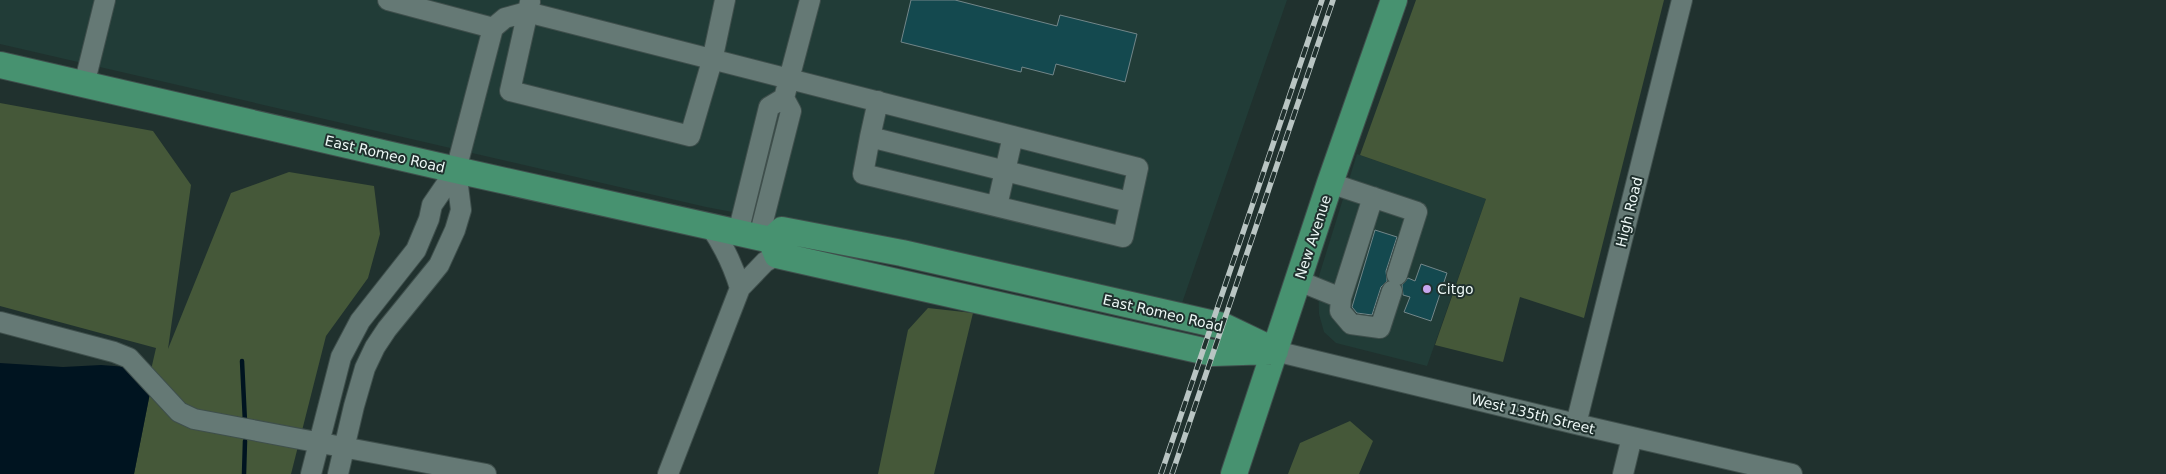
<svg xmlns="http://www.w3.org/2000/svg" width="2166" height="474" font-family="'DejaVu Sans',sans-serif">
<style>
.built{fill:#213c37}
.green{fill:#455839}
.water{fill:#001420}
.lines{fill:none;stroke-linecap:round;stroke-linejoin:round}
.stream{stroke:#001420;stroke-width:4.5}
.building{fill:#14494f;stroke:#728689}
.minor-casing{stroke:#3f4f4c;stroke-width:22}
.major-casing{stroke:#3f4f4c;stroke-width:28}
.minor{stroke:#657975;stroke-width:20}
.major{stroke:#479270;stroke-width:26}
.rail-casing{stroke:#b9c5c3;stroke-width:5.5}
.rail{stroke:#20312e;stroke-width:4;stroke-dasharray:11;stroke-linecap:butt}
.poi-dot{fill:#c7a6ef;stroke:#20312e;stroke-width:2}
.labels{text-anchor:middle;stroke-width:4;stroke-linejoin:round;paint-order:stroke}
.street-label{font-size:14px;fill:#edf8f6;stroke:#20312e}
.poi-label{font-size:14px;fill:#edf8f6;stroke:#20312e;text-anchor:start}
</style>
<rect width="100%" height="100%" fill="#20312e"/>
<path class="built" d="M0,0H1287L1181,306L936,251L706,207L0,44Z
M1357,154L1486,199L1427,366L1336,343L1324,332L1319,314L1318,279Z"/>
<path class="green" d="M1416,0H1664L1584,318L1520,297L1503,362L1435,345L1486,199L1360,155Z
M0,103L153,131L191,185L168,349L231,193L289,172L374,186L380,234L368,278L326,336L291,474H134L150,393L148,383L156,348L0,306Z
M928,308L973,313L934,474H878L908,330Z
M1350,421L1373,441L1359,474H1288L1300,443Z"/>
<path class="water" d="M0,363L63,367L101,365L127,367L150,393L134,474H0Z"/>
<g class="lines">
<path class="stream" d="M242,361L245,422
M244,474L245,441"/>
</g>
<path class="building" d="M911,0H955L1057,26L1060,15L1137,34L1125,82L1056,64L1053,75L1022,67L1021,72L901,42Z
M1375,230L1397,237L1386,271L1387,281L1381,287L1372,315L1357,313L1352,307Z
M1421,264L1447,273L1431,321L1404,312L1410,297L1403,295L1402,285L1408,278L1415,281Z"/>
<g class="lines">
<defs>
<path id="minor" d="M388,0L493,28
M530,2L510,91L690,136L712,61L725,0
M84,85L105,0
M878,101L870,137L1129,202
M1330,183L1417,212L1397,275
M997,206L1013,136
M710,226C724,246 733,265 740,288
M738,233L769,107L784,98
M759,237L791,111L784,98L810,0
M1299,281L1341,298L1340,311L1351,324L1380,328L1392,291
M1341,298L1373,197
M0,322L114,352L129,358L179,412L194,419L486,474
M1275,351L1576,424L1792,474
M1576,424L1682,0
M311,474L341,357L360,321L416,250L429,219L432,205L456,170L493,28L505,18L527,12L1138,168L1123,237L863,174L870,137
M338,474L354,406L365,368L375,347L387,329L439,265L455,230L461,210L456,170
M668,474L740,288L765,262L777,255
M1623,474L1632,437"/>
<path id="major" d="M0,65L456,170L771,240
M771,240L777,255L1203,351L1213,353L1275,351
M771,240L782,230L902,253L1223,326L1271,349
M1234,474L1330,183L1394,0"/>
</defs>
<use href="#minor" class="minor-casing"/>
<use href="#major" class="major-casing"/>
<use href="#minor" class="minor"/>
<use href="#major" class="major"/>
<defs>
<path id="rail" d="M1161,474L1322,0
M1172,474L1333,0"/>
</defs>
<use href="#rail" class="rail-casing"/>
<use href="#rail" class="rail"/>
</g>
<circle class="poi-dot" cx="1427" cy="289" r="5"/>
<g class="labels">
<g class="street-label">
<text transform="translate(385 154) rotate(13)" y="5">East Romeo Road</text>
<text transform="translate(1629 212) rotate(-76)" y="5">High Road</text>
<text transform="translate(1313 237) rotate(-72)" y="5">New Avenue</text>
<text transform="translate(1163 313) rotate(13)" y="5">East Romeo Road</text>
<text transform="translate(1533 414) rotate(14)" y="5">West 135th Street</text>
</g>
<g class="poi-label">
<text x="1437" y="294">Citgo</text>
</g>
</g>
</svg>
